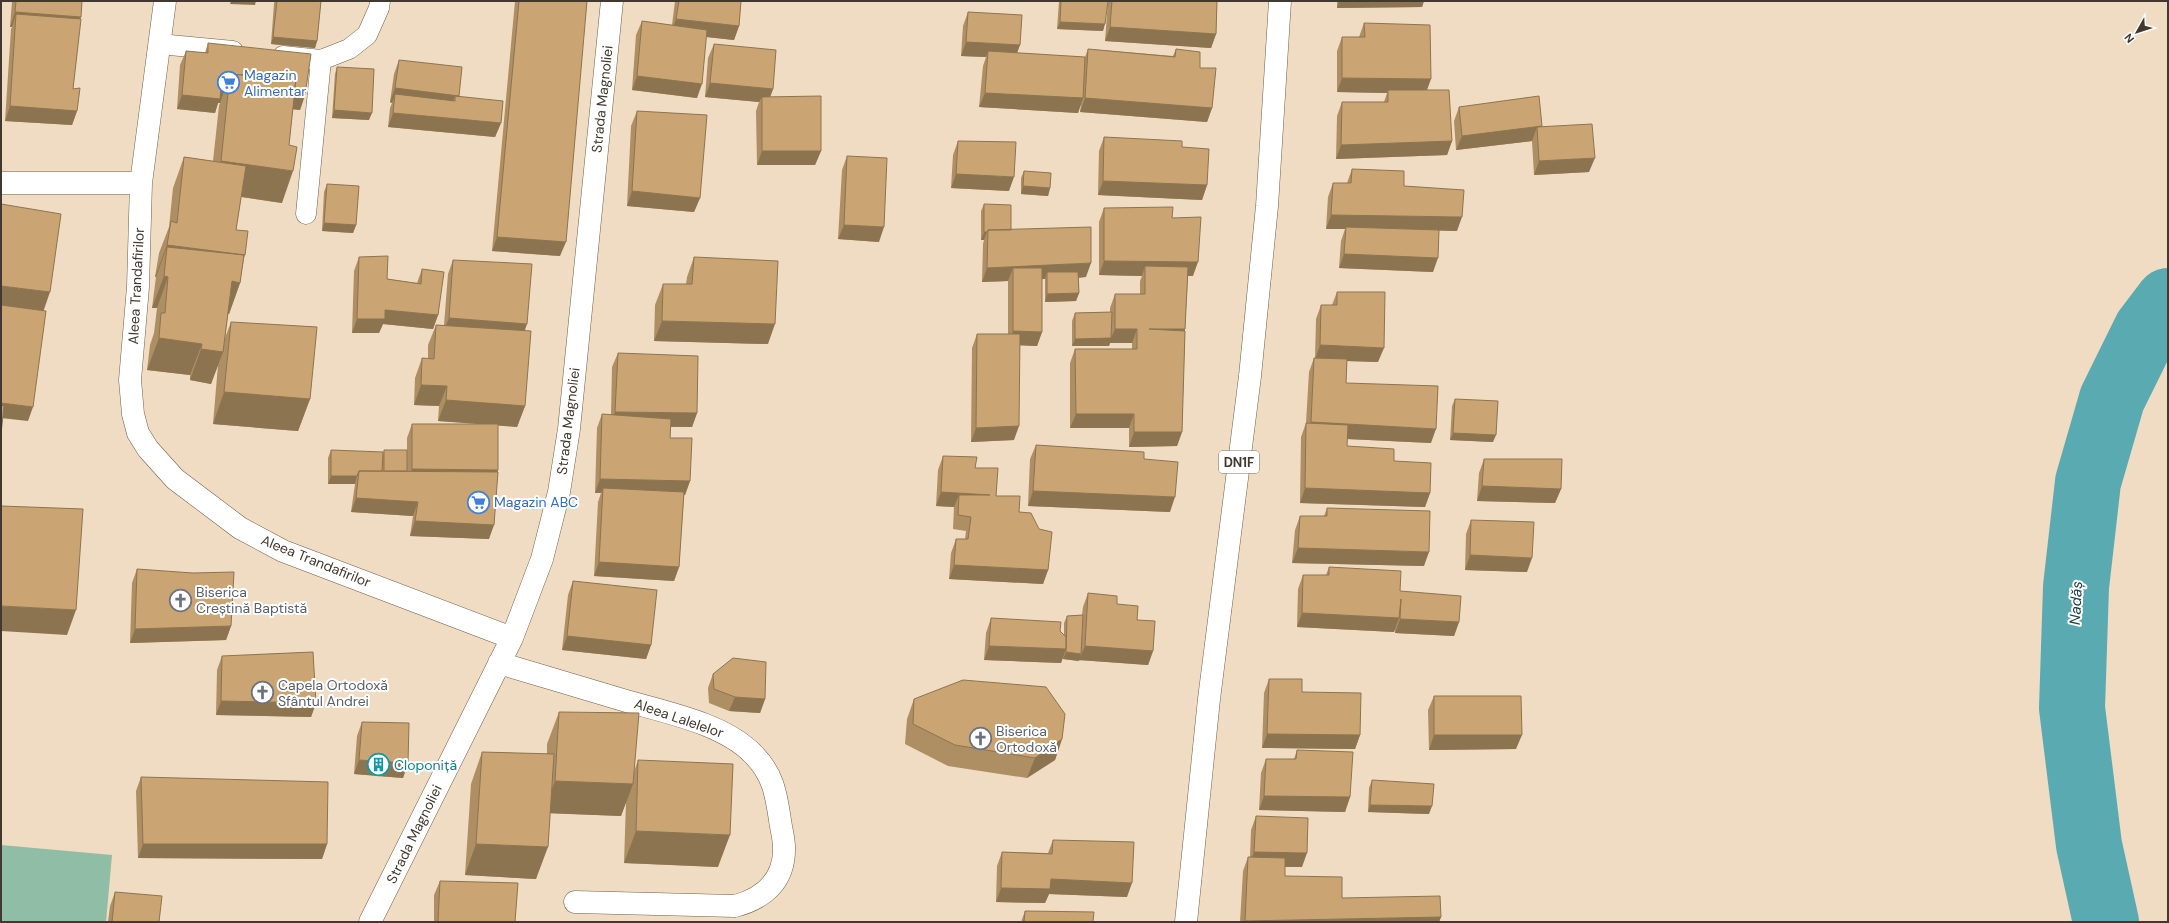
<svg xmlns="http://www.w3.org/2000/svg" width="2169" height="923" font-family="'DM Sans',sans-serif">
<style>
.green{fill:#90bda5}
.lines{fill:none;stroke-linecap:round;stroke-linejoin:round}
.river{stroke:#5aaab2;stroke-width:66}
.lane-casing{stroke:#715f49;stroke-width:21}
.street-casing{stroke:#715f49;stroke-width:23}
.primary-casing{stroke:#715f49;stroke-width:23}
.lane{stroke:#fff;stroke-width:20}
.street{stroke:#fff;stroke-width:22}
.primary{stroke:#fff;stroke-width:22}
.wall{fill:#ae8e63}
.shaded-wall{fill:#8d7450}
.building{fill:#caa573;stroke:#8d7450}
.labels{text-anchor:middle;stroke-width:4;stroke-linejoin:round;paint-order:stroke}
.shield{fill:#fff;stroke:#7a746d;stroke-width:1}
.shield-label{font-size:13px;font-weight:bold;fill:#41392f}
.shop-label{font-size:14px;fill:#366cbe;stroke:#fff;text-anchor:start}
.street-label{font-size:14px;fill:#41392f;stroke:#fff}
.worship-label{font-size:14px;fill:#5b616d;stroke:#fff;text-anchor:start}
.culture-label{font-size:14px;fill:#0d838f;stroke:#fff;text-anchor:start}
.water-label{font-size:15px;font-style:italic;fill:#1d4347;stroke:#fff}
</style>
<rect width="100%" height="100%" fill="#f0dcc2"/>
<path class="green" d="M1,845L112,855L106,922H1Z"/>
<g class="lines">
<path class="river" d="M2106,922L2089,845L2072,708L2076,587L2088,482L2112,399L2146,330L2168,301"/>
<defs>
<path id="lane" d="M159,44L233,51
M283,56L321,60L349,49L367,35L379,8L380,1
M306,214L321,60"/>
<path id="street" d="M165,1L141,183L138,287L130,380L133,414L138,433L148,449L175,479L240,528L283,551L512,638
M1,183H141
M499,663C540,675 582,688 623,700C664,712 723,723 753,754C773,774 776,793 780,820C781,829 784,838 784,847C785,880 765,898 735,906L575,902
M370,922L512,638L542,559L559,492L569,429L612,1"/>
<path id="primary" d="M1186,922L1209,699L1250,376L1267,206L1280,1"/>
</defs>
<use href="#lane" class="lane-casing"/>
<use href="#street" class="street-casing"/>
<use href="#primary" class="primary-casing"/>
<use href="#lane" class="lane"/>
<use href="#street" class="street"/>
<use href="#primary" class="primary"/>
</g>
<path class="wall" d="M12,1H82L73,89L77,111L72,125L5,121L11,29L12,27H10Z
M275,1H321L317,41L315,48L271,44L274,3Z
M515,1H587L560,256L492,251Z
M675,1H741L739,26L734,40L706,37L697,98L632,90L636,35L642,21L672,25Z
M1059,1H1108L1103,31L1057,29Z
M1108,1H1217L1216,34L1211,48L1105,41Z
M1337,1H1424L1422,7L1337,8Z
M968,12L1017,53L1085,57L1088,49L1173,56L1176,49L1200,68L1212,108L1207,122L1080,112L1081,104L1078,113L979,107L983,66L986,57L961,56L963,26Z
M1364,23L1427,90L1452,141L1447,155L1336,159L1337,116L1342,102H1384L1387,93L1337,92V51L1342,37H1359Z
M208,43L305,95L300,110L293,109L282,203L241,197L236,230L244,258L240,283L229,314H228L225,338L231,322L310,399L298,431L213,424L218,365L211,384L190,380V375L147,370L150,345L154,333L157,308H152L156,277H155L159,253L169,227L173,188L184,157L213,161L219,106L220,103H218L215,113L177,109L180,65L186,51L205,53Z
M714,44L773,89L770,97L821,151L815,165H757L756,111L759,102L705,97L708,58Z
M399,60L459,96L501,123L495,137L388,127L390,108L392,103L390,102L394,74Z
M337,67L369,120L332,118L335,74Z
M1459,107L1541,127L1589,172L1534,175L1532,141L1456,150L1454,121Z
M637,111L700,198L694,212L627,206L631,126Z
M1104,137L1182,147L1207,185L1202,200L1098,195L1099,151Z
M958,141L1009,191L951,188L953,155Z
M847,156L879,242L838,239L842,170Z
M1352,169L1404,186L1457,231L1439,230L1433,272L1339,268L1341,241L1345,229H1326L1328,197L1333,183H1347Z
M1024,171L1050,188L1048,196L1021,194V178Z
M327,184L356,225L353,233L322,231L324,192Z
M984,204L1011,230L1086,277L1079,278V293L1076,301L1045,302V279H1042V332L1037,346L1020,345L1014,440L971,442L972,348L977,334H1008V281L982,282L983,244L984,240H981V211Z
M1104,208L1172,218L1193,276H1188L1185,329V331L1182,432L1177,446L1129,447V428H1070V363L1075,349H1132V343H1110L1109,346H1072V321L1075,313L1110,312V308L1115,294H1140V281L1142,276L1099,275V222Z
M359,257L387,279L417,283L422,269L438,315L433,329L383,324L379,333H352L354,271Z
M694,257L768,344L654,341L655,305L663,284H686L687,277Z
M453,260L525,330V406L517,427L498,425V470L489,539L410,536L413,516L351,512L355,484H328V458L331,450L383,455L384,450H407V438L412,424H488L438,421L439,406L414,405L415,378L422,358L428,359V345L436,325H444L448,274Z
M1337,292L1378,362L1347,361L1346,383L1431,443L1347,439V446L1394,461L1430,493L1425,507L1300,503L1301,437L1306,423L1309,372L1314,358H1315L1316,319L1321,305H1332Z
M618,353L697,413L692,427H671L670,438L690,481L685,495H684L679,567L674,581L594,576L598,502L601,493H595L597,428L602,414L611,415L612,367Z
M1455,399L1493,442L1450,440L1452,406Z
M1036,445L1144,459L1170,512L1028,506L1030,459Z
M943,456L975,468L996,496L1019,512L1048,570L1043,584L949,579L951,553L956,539H965L966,531L953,529L954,507L936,506L938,470Z
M1484,459L1561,489L1555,503L1477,501L1479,473Z
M1327,508L1424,566L1292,563L1295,530L1300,516H1324Z
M1471,520L1527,572L1465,570L1466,534Z
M1329,567L1400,591L1459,622L1454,636L1395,633V629L1394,632L1297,627L1298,589L1303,575H1326Z
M137,569L231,626L226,640L130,643L132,583Z
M573,581L651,645L646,659L562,650L568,595Z
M1088,593L1117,604L1137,620L1153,651L1148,665L1079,660V659V661L1063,659V657L1061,663L984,660L986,633L991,618L1060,631L1064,635V623L1067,616L1082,615L1083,607Z
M222,656L316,703L311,717L216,715L217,670Z
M713,674L765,699L760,713L729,711L709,703L708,688Z
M1269,679L1302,692L1360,735L1355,749L1262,748L1264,693Z
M1434,696L1516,749L1429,750L1428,710Z
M914,699L1062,739L1055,760L1027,778L948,766L905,744L907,719Z
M559,712L634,772L638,760L718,867L624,863L626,802L621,816L550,813L536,879L465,875L471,784L482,752L547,754V744Z
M362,722L408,763L403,778L354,774L357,736Z
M1297,750L1350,797L1345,812L1259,810L1261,773L1266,759H1294Z
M141,777L327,844L322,859L138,858L136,791Z
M1372,780L1429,814L1368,812L1369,788Z
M1256,816L1302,867H1285V876L1342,898L1441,917L1439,922H1240L1243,871L1248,857H1250L1251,830Z
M1053,840L1127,897L1049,894L1045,903L996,902L997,866L1002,852L1048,853Z
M440,881L515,922H434V895Z
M115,892L159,922H108L110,906Z
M1025,911L1093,922H1021Z"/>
<path class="shaded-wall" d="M231,1H256L255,5L230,4Z
M1339,1H1424L1422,7L1337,8Z
M15,12L81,17L76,31L16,14L12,27H10Z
M676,19L739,26L734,40L671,33Z
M1060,22L1105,24L1103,31L1057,29Z
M1110,27L1216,34L1211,48L1105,41Z
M273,37L317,41L315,48L271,44Z
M966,42L1020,45L1015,59L988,51L986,57L961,56Z
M637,76L702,84L697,98L632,90Z
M1342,78L1431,79L1426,93L1388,90L1387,93L1337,92Z
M710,83L773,89L768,103L762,97L759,102L705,97Z
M221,88L225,89L220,103H218L215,113L177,109L182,95Z
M395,88L459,96L454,110L455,101V96L450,109L395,94L392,103L390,102Z
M229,89L305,95L300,110L227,103Z
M985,93L1083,98L1078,113L979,107Z
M1085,98L1212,108L1207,122L1080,112Z
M10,106L77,111L72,125L5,121Z
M334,110L372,113L369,120L332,118Z
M393,113L501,123L495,137L388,127Z
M1542,126L1537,138V127L1532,141L1456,150L1462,136Z
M1452,141L1447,155L1336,159L1341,145Z
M762,151H821L815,165H757Z
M1595,158L1589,172L1534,175L1539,161Z
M221,161L293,171L282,203L209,192Z
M956,174L1014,177L1009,191L951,188Z
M1103,181L1207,185L1202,200L1098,195Z
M1023,186L1050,188L1048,196L1021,194Z
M632,191L700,198L694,212L627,206Z
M1331,215L1462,217L1457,231L1346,229V227L1345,229H1326Z
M324,223L356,225L353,233L322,231Z
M844,225L884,227L879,242L838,239Z
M984,232H987L984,240H981Z
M497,237L566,242L560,256L492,251Z
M167,245L245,255L235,282L240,283L229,314L221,313L168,277L157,308H152L164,276L167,247L156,277H155Z
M1344,254L1438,258L1433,272L1339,268Z
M1104,261L1198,262L1193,276H1145V266L1142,276L1099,275Z
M1091,263L1086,277L1047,279V272L1045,279L1013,280V268L1008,281L982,282L987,268Z
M1,286L50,292L39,324L1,319Z
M1079,293L1076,301L1045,302L1047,294Z
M385,310L438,315L433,329L383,324L379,333H352L357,319Z
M449,318L527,324L522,339L443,332Z
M662,321L775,324L768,344L654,341Z
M1115,329H1137L1132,343H1110L1109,346H1072L1075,339L1111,338Z
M1149,329H1185L1180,343Z
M1013,331L1042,332L1037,346L1008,345Z
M159,338L202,344L190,375L147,370Z
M1320,345L1384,348L1378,362L1315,360Z
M201,349L223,352L211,384L190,380Z
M421,385L447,386L439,406L414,405Z
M224,392L310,399L298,431L213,424Z
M446,400L525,406L517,427L438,421Z
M1,403L33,407L28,421L1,418Z
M615,412L697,413L692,427L610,426Z
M1076,414H1134L1129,428H1070Z
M1311,422L1436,429L1431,443L1306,437Z
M1019,426L1014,440L971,442L976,428Z
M1134,432H1182L1177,446L1129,447Z
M1453,433L1496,435L1493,442L1450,440Z
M412,469L498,470L493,484L407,483Z
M331,476H357L355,484H328Z
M600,479L690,481L685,495L602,493L603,488L601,493H595Z
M1482,486L1561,489L1555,503L1477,501Z
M1305,488L1430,493L1425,507L1300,503Z
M1033,491L1175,497L1170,512L1028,506Z
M941,492L990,495H959L954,507L936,506Z
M356,498L418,502L413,516L351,512Z
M415,521L494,525L489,539L410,536Z
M1298,548L1429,552L1424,566L1292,563Z
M1470,555L1532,558L1527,572L1465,570Z
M599,562L679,567L674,581L594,576Z
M954,565L1048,570L1043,584L949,579Z
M1,606L76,610L67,635L1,631Z
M1302,613L1399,618L1394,632L1297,627Z
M1400,619L1459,622L1454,636L1395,633Z
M231,626L226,640L130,643L135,629Z
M567,636L651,645L646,659L562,650Z
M989,646L1066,649L1061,663L984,660Z
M1085,646L1153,651L1148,665L1079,660Z
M1066,652L1081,654L1079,661L1063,659Z
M735,697L765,699L760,713L729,711Z
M221,701L316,703L311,717L216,715Z
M1267,734L1360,735L1355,749L1262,748Z
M1434,735H1522L1516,749L1429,750Z
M1062,739L1055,760L1027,778L1035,758Z
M359,760L408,763L403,778L354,774Z
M555,781L633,784L621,816L543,813Z
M1264,796L1350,797L1345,812L1259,810Z
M1370,805L1432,806L1429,814L1368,812Z
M636,831L730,835L718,867L624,863Z
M143,844H327L322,859L138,858Z
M476,844L548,847L536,879L465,875Z
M1254,852L1307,853L1302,867L1249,866Z
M1051,879L1132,883L1127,897L1049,894L1045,903L996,902L1001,888Z
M1441,917L1439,922H1244L1245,921Z"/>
<path class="building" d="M16,1H82L81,17L15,12Z
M277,1H321L317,41L273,37Z
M519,1H587L566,242L497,237Z
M679,1H741L739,26L676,19Z
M1061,1H1108L1105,24L1060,22Z
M1112,1H1217L1216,34L1110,27Z
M968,12L1022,15L1020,45L966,42Z
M16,14L81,19L73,89L80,88L77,111L10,106Z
M642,21L707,30L702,84L637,76Z
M1364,23L1430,25L1431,79L1342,78V37H1365Z
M208,43L311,54L305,95L294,94L296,79L230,74L225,89L221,88L220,99L182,95L186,51L208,53Z
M714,44L776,50L773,89L710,83Z
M1088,49L1175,57L1176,49L1200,52V68H1216L1212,108L1085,98Z
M988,51L1085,57L1083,98L985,93Z
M399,60L462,67L459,96L395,88Z
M337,67L374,69L372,113L334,110Z
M230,74L296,79L289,145L297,147L293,171L221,161Z
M1388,90H1449L1452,141L1341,145L1342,102H1388Z
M395,94L455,101V96L503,101L501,123L393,113Z
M821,96V151H762V97Z
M1539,96L1542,126L1462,136L1459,107Z
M637,111L707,115L700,198L632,191Z
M1592,124L1595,158L1539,161L1537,127Z
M1104,137L1182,141V147L1209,149L1207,185L1103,181Z
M958,141L1016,142L1014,177L956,174Z
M847,156L887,158L884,227L844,225Z
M184,157L246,166L236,230L248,231L245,255L167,245L171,221L177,223Z
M1352,169L1404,171V186L1464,190L1462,217L1331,215L1333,183H1351Z
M1024,171L1051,173L1050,188L1023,186Z
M327,184L359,186L356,225L324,223Z
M1,204L61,214L50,292L1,286Z
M984,204L1011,205V230H988L987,232H984Z
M1173,207L1172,218L1201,217L1198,262L1104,261V208Z
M1091,227V263L987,268L988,230Z
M1346,227L1439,230L1438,258L1344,254Z
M167,247L244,255L240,283L232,281L223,352L201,349L202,344L159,338L161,313H165L168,277L164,276Z
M388,256L387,279L421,284L422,269L444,272L438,315L385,310V319H357L359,257Z
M694,257L778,261L775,324L662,321L663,284H692Z
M453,260L532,264L527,324L449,318Z
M1145,266L1188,267L1185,329H1149L1185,331L1182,432H1134V414H1076L1075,349H1137V329H1115V294H1145Z
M1013,268H1042V332L1013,331Z
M1047,272H1078L1079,293L1047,294Z
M1337,292H1385L1384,348L1320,345L1321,305H1337Z
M1,305L46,311L33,407L1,403Z
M1112,312L1111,338L1075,339V313Z
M231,322L317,327L310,399L224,392Z
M436,325L531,331L525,406L446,400L447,386L421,385L422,358L434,359Z
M977,334H1020L1019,426L976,428Z
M618,353L698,356L697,413L615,412Z
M1314,358L1347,359L1346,383L1438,386L1436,429L1311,422Z
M1455,399L1498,401L1496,435L1453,433Z
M1,405L4,406L1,434Z
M602,414L671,419L670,438H692L690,481L600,479Z
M1306,423L1348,425L1347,446L1394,449V461L1431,463L1430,493L1305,488Z
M412,424H498V470L412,469Z
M1036,445L1144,452V459L1178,462L1175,497L1033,491Z
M331,450L383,452L382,471H359L357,476H331Z
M384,450H407V471H384Z
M943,456L977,457L975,468H998L996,496H1020L1019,512L1031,513L1039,529L1052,532L1048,570L954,565L956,539H968L971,517L958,515L959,495H990L941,492Z
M1484,459H1562L1561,489L1482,486Z
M359,471L498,472L494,525L415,521L418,502L356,498Z
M603,488L684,492L679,567L599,562Z
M1,506L83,509L76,610L1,606Z
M1327,508L1430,511L1429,552L1298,548L1300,516H1327Z
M1471,520L1534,522L1532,558L1470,555Z
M1329,567L1401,571L1400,591L1461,596L1459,622L1400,619L1401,599L1399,618L1302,613L1303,575H1329Z
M137,569L193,573L234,572L231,626L135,629Z
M573,581L657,590L651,645L567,636Z
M1088,593L1117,596V604L1138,606L1137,620L1155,621L1153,651L1085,646Z
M1083,615L1081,654L1066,652L1067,616Z
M991,618L1061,622L1060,631L1066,637V649L989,646Z
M313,652L316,703L221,701L222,656Z
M733,658L766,662L765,699L735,697L714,689L713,674Z
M1269,679H1302V692L1361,693L1360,735L1267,734Z
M963,680L1046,687L1065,714L1062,739L1035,758L955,745L913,724L914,699Z
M1434,696H1521L1522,735H1434Z
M559,712L639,713L633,784L555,781Z
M362,722L409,723L408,763L359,760Z
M1297,750L1353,752L1350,797L1264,796L1266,759H1296Z
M482,752L554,754L548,847L476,844Z
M638,760L733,764L730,835L636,831Z
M141,777L328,782L327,844H143Z
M1372,780L1434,784L1432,806L1370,805Z
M1256,816L1308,818L1307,853L1254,852Z
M1053,840L1134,842L1132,883L1051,879L1050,889L1001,888L1002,852L1052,854Z
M1248,857L1285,858V876L1342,877V898L1440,896L1441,917L1245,921Z
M440,881L518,883L515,922H438Z
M115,892L162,896L159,922H112Z
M1025,911L1094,912L1093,922H1024Z"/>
<defs>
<symbol id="supermarket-ring" viewBox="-11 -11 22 22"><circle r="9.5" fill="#fff" stroke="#3f7fe0" stroke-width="1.5"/><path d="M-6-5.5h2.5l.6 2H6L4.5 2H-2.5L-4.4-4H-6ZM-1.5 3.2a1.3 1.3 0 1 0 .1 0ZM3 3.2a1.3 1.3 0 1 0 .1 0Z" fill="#3f7fe0"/></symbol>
<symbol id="church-ring" viewBox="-11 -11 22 22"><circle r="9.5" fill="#fff" stroke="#6b7280" stroke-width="1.5"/><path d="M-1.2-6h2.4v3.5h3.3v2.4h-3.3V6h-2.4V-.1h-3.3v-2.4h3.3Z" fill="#6b7280"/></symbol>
<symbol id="building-ring" viewBox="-11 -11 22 22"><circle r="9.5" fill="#fff" stroke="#0f9aa8" stroke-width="1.5"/><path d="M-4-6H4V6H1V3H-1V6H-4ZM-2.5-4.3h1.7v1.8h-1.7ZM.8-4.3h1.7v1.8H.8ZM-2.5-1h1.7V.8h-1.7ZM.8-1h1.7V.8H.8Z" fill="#0f9aa8"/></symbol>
</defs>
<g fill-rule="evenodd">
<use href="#supermarket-ring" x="216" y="70" width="25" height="25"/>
<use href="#supermarket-ring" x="466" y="490" width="25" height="25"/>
<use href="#church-ring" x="168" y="588" width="25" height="25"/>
<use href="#church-ring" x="250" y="680" width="25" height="25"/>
<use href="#church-ring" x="968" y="726" width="25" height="25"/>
<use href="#building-ring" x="366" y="752" width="25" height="25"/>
</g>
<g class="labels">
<rect class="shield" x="1219" y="451" width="40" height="22" rx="3"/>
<g class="shield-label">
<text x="1239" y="467">DN1F</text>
</g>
<g class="shop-label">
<text x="244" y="80">Magazin<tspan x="244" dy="16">Alimentar</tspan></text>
<text x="494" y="507">Magazin ABC</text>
</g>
<g class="street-label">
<text transform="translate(602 99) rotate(-84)" y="5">Strada Magnoliei</text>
<text transform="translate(136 286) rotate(-87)" y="5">Aleea Trandafirilor</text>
<text transform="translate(568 421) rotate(-83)" y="5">Strada Magnoliei</text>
<text transform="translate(316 561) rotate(22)" y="5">Aleea Trandafirilor</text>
<text transform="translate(679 718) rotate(19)" y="5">Aleea Lalelelor</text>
<text transform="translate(414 834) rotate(-64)" y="5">Strada Magnoliei</text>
</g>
<g class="worship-label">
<text x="196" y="597">Biserica<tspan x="196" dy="16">Creștină Baptistă</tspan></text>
<text x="278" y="690">Capela Ortodoxă<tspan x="278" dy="16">Sfântul Andrei</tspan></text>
<text x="996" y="736">Biserica<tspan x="996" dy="16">Ortodoxă</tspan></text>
</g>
<g class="culture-label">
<text x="394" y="770">Cloponiță</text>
</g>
<g class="water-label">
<text transform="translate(2076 603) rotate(-87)" y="5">Nadăș</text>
</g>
</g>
<rect width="2169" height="923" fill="none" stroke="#41392f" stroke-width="4"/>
<g transform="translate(2137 32) rotate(231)" stroke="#ffffff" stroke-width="3" paint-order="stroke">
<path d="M0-3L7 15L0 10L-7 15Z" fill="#41392f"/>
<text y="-6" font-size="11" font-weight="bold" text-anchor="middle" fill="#41392f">N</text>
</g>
</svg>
